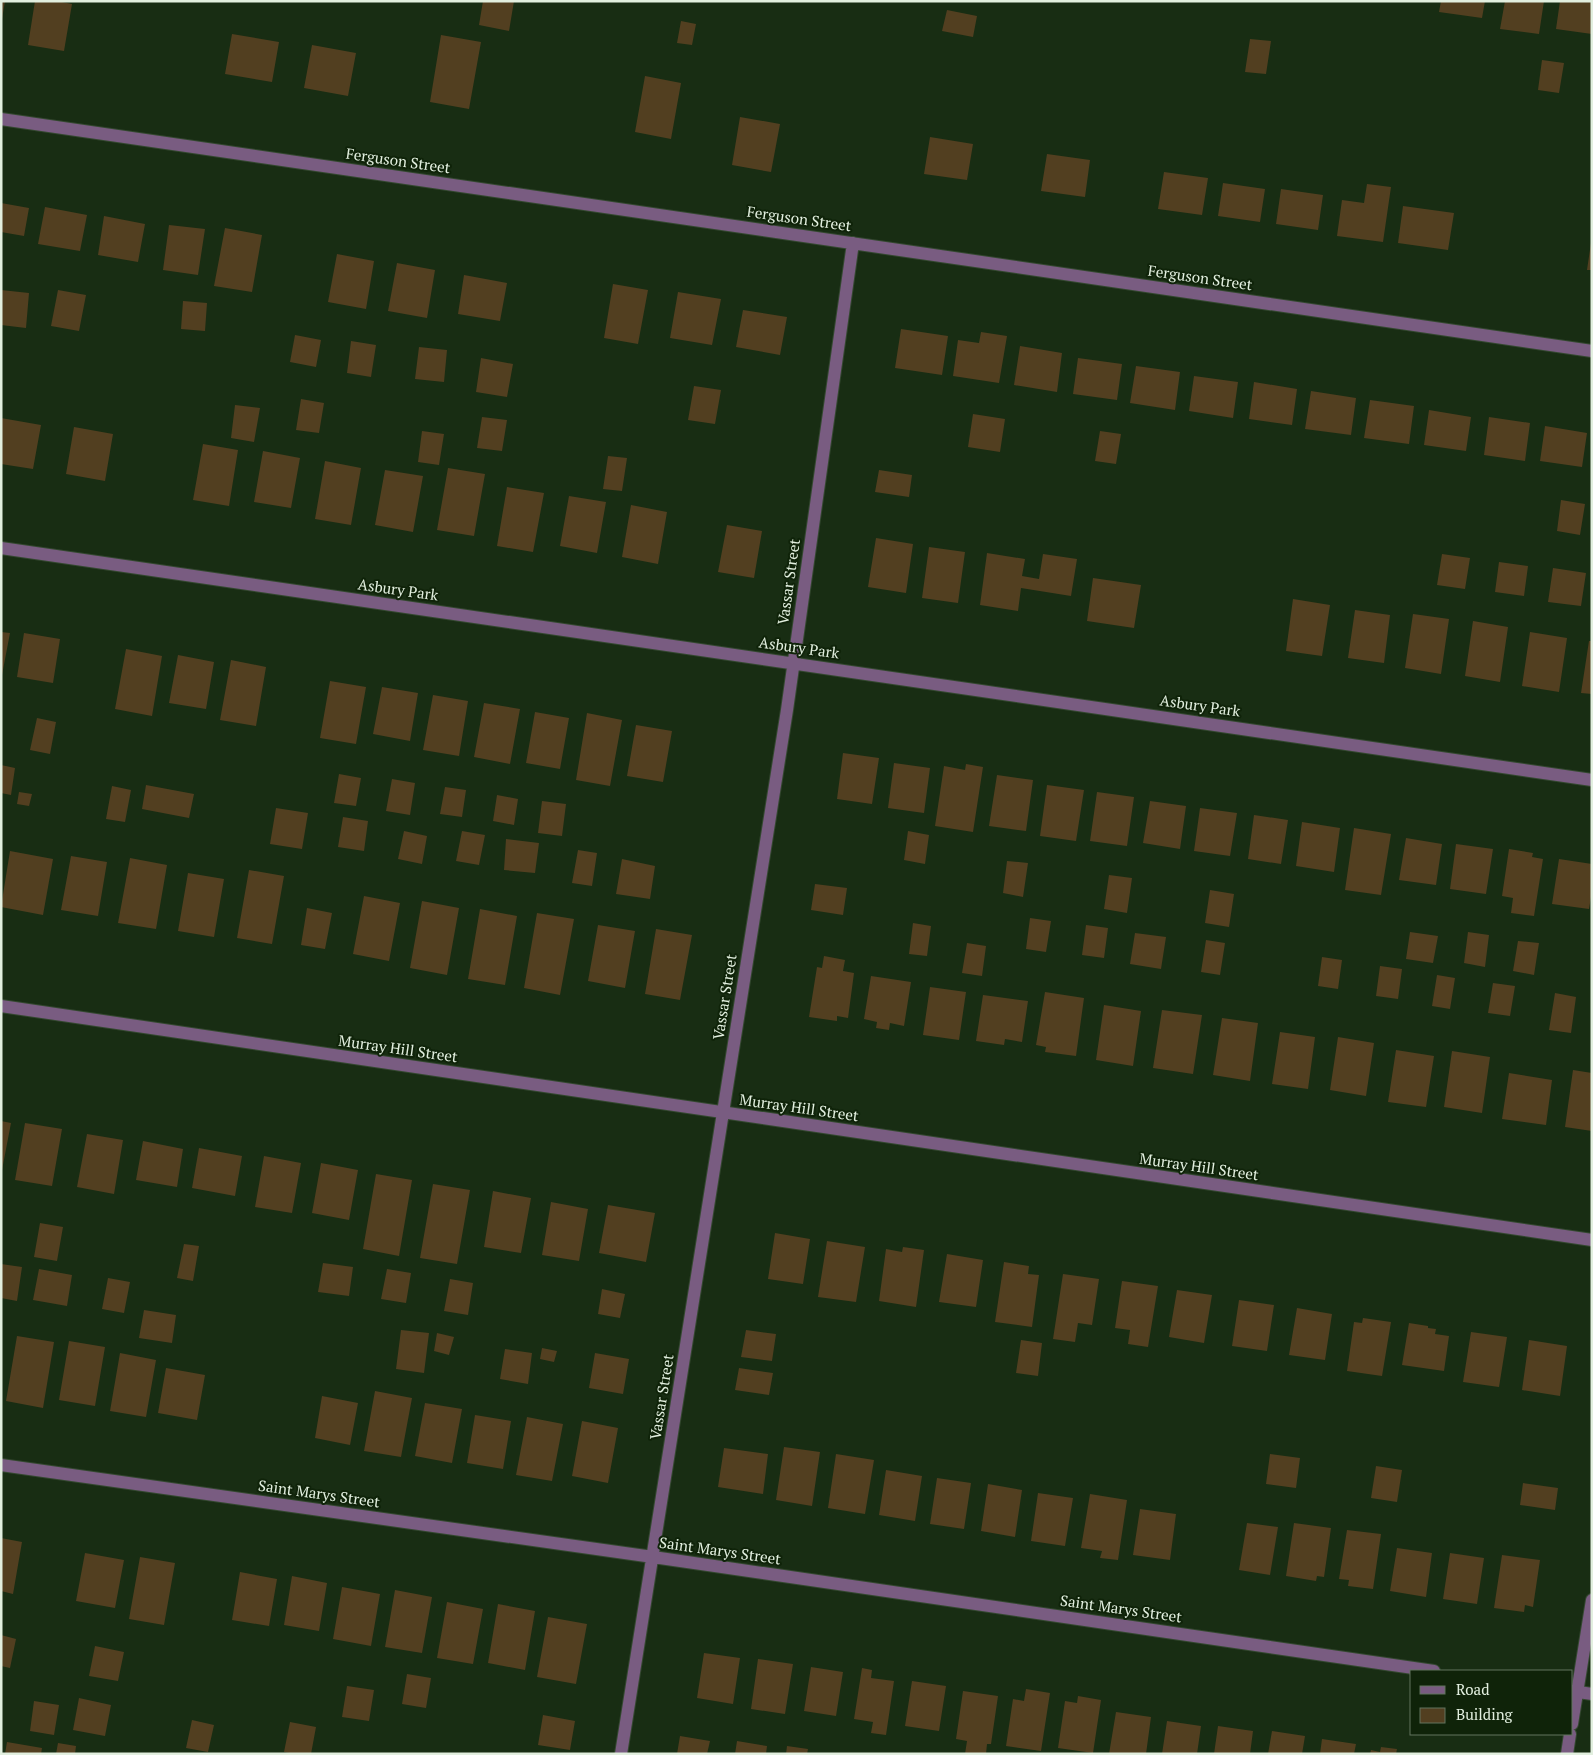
<svg xmlns="http://www.w3.org/2000/svg" width="1593" height="1755" font-family="'PT Serif',serif">
<style>
.building{fill:#523f20}
.lines{fill:none;stroke-linecap:round;stroke-linejoin:round}
.street-casing{stroke:#344830;stroke-width:14}
.street{stroke:#795c81;stroke-width:12}
.labels{text-anchor:middle;stroke-width:4;stroke-linejoin:round;paint-order:stroke}
.street-label{font-size:15px;fill:#e2efdf;stroke:#0f2309}
</style>
<rect width="100%" height="100%" fill="#182d13"/>
<path class="building" d="M1,1H5L2,19H1Z
M35,1H57L72,4L64,51L28,45Z
M483,1H514L509,31L479,25Z
M1441,1H1485L1482,18L1439,12Z
M1505,1H1544L1539,34L1500,29Z
M1560,1H1592V34L1556,29Z
M947,10L977,16L973,37L942,31Z
M681,21L696,24L692,45L677,43Z
M232,34L279,42L272,82L225,74Z
M441,35L481,42L469,109L430,102Z
M1250,39L1271,41L1266,74L1245,72Z
M312,45L356,53L348,96L304,88Z
M1542,60L1564,63L1559,93L1538,90Z
M645,76L681,83L671,139L635,132Z
M740,117L780,124L771,172L732,165Z
M930,137L973,144L967,180L924,174Z
M1047,154L1090,160L1085,197L1041,191Z
M1164,172L1208,178L1202,215L1158,209Z
M1223,183L1265,189L1260,222L1218,216Z
M1367,184L1391,187L1383,242L1337,236L1342,200L1364,203Z
M1281,189L1323,195L1318,230L1276,224Z
M1,203L29,208L24,236L1,232Z
M1403,206L1454,213L1448,250L1398,243Z
M45,207L87,215L80,251L38,244Z
M104,216L145,224L138,262L98,255Z
M169,225L205,229L198,275L163,270Z
M225,228L262,235L252,292L214,286Z
M1591,243L1592,244V270H1587Z
M337,254L374,261L366,309L328,302Z
M397,263L435,270L427,318L388,311Z
M464,275L507,283L500,321L458,314Z
M613,284L648,290L638,344L604,338Z
M1,290L29,293L26,328L1,325Z
M58,290L86,295L79,331L51,326Z
M678,292L721,299L712,345L670,338Z
M183,301L207,303L205,331L181,329Z
M743,310L787,317L780,355L736,347Z
M901,329L948,336L942,375L895,368Z
M981,332L1007,336L999,383L953,376L958,340L979,343Z
M295,335L321,340L316,367L290,362Z
M351,341L376,345L371,377L347,373Z
M1020,346L1062,353L1057,392L1014,385Z
M419,347L447,350L444,382L415,379Z
M481,358L513,364L507,397L476,392Z
M1078,358L1122,364L1117,400L1073,394Z
M1136,366L1180,372L1175,410L1130,403Z
M1194,376L1238,382L1233,418L1189,411Z
M1254,382L1297,389L1292,425L1249,419Z
M694,386L721,390L715,424L688,420Z
M1311,391L1356,398L1351,435L1305,429Z
M301,399L324,403L319,433L296,430Z
M1370,400L1414,406L1409,444L1364,438Z
M235,405L260,408L254,442L231,438Z
M1429,410L1471,417L1466,451L1424,445Z
M973,414L1005,419L1000,452L968,447Z
M482,417L507,420L502,451L477,448Z
M1489,417L1530,423L1525,461L1484,455Z
M1,418L41,425L33,469L1,464Z
M1545,426L1587,433L1582,467L1540,461Z
M74,427L113,434L105,481L66,474Z
M422,431L444,434L439,465L418,462Z
M1100,431L1121,434L1116,464L1095,461Z
M203,444L238,450L229,506L193,500Z
M263,451L300,458L291,508L254,502Z
M608,456L627,458L622,491L603,489Z
M325,461L361,468L351,525L315,519Z
M448,468L485,474L474,536L437,530Z
M385,470L423,476L413,532L375,525Z
M879,470L912,475L909,497L875,492Z
M507,487L544,493L533,552L497,546Z
M569,496L606,502L597,553L560,546Z
M1561,500L1585,504L1580,535L1557,531Z
M631,505L667,512L658,564L622,557Z
M727,525L762,531L754,578L718,572Z
M876,538L913,544L906,593L868,587Z
M929,547L965,552L958,603L922,598Z
M987,553L1025,559L1022,576L1039,579L1043,554L1077,559L1071,596L1021,588L1018,611L980,605Z
M1442,554L1470,558L1465,589L1437,585Z
M1499,562L1528,566L1524,596L1495,592Z
M1553,568L1586,573L1581,606L1548,602Z
M1093,578L1141,585L1134,628L1087,621Z
M1293,599L1330,605L1322,656L1286,651Z
M1355,610L1390,615L1384,663L1348,658Z
M1413,614L1449,619L1441,674L1405,668Z
M1473,621L1508,627L1500,682L1465,676Z
M1,632L10,633L2,675H1Z
M1530,632L1567,638L1559,692L1522,686Z
M24,633L60,639L53,683L17,677Z
M1589,641H1592V694L1581,693Z
M126,649L162,656L152,716L115,709Z
M178,655L214,662L206,709L169,703Z
M231,660L266,667L256,726L220,720Z
M330,681L366,687L356,744L320,738Z
M382,687L418,693L410,741L373,734Z
M433,695L468,701L459,756L423,750Z
M484,703L520,709L510,764L474,757Z
M535,712L569,718L560,769L526,763Z
M587,713L622,720L610,786L576,780Z
M37,718L56,722L50,754L30,750Z
M636,725L672,731L663,782L627,776Z
M843,753L879,758L872,804L837,799Z
M894,763L930,768L924,813L888,808Z
M966,764L983,767L973,832L935,826L944,766L965,770Z
M1,765L15,768L11,795L1,793Z
M339,774L361,778L356,806L334,803Z
M997,775L1033,780L1026,831L989,826Z
M392,779L415,783L410,815L386,811Z
M146,785L194,794L189,818L142,809Z
M1047,785L1084,790L1076,841L1040,836Z
M112,786L131,790L125,822L106,819Z
M445,787L466,790L462,817L440,814Z
M19,792L32,794L29,806L17,804Z
M1097,792L1134,797L1127,846L1090,841Z
M497,795L518,799L514,825L493,821Z
M542,801L566,804L562,836L538,833Z
M1150,801L1186,806L1180,849L1143,843Z
M276,808L308,813L302,849L270,844Z
M1200,808L1237,813L1230,856L1194,851Z
M1254,815L1288,820L1281,864L1248,859Z
M343,817L368,821L364,851L338,847Z
M1302,822L1340,828L1334,872L1296,866Z
M1354,828L1391,834L1381,895L1345,890Z
M404,831L427,836L422,864L398,859Z
M462,831L485,835L479,865L456,861Z
M908,831L929,835L925,864L904,860Z
M1406,838L1442,844L1436,885L1399,880Z
M506,839L539,843L535,873L504,870Z
M1456,844L1493,849L1486,894L1450,889Z
M1509,849L1533,853L1532,857L1543,859L1534,916L1511,913L1513,898L1502,896Z
M578,850L597,853L592,886L572,883Z
M10,851L53,859L43,915L1,907Z
M71,856L107,862L98,916L61,910Z
M130,858L167,865L156,929L118,923Z
M622,859L655,866L650,899L616,894Z
M1559,859L1592,864V891L1589,909L1552,904Z
M1007,861L1028,863L1023,897L1003,893Z
M249,870L284,876L272,944L237,938Z
M188,873L224,879L214,937L178,931Z
M1109,875L1132,878L1127,913L1104,909Z
M815,884L847,888L843,915L811,910Z
M1210,890L1234,894L1229,927L1205,923Z
M364,896L400,903L389,961L353,954Z
M422,901L459,908L447,975L410,968Z
M307,908L332,913L325,949L301,945Z
M480,909L517,916L505,985L468,979Z
M537,913L574,919L560,995L524,988Z
M1030,918L1051,921L1046,952L1026,949Z
M913,923L931,926L927,956L909,954Z
M598,925L635,931L625,988L588,981Z
M1086,925L1108,928L1104,958L1082,955Z
M656,929L692,935L680,1000L645,994Z
M1410,932L1438,936L1433,963L1406,959Z
M1468,932L1489,935L1485,967L1464,963Z
M1135,933L1166,937L1161,969L1130,964Z
M1206,940L1225,943L1220,975L1201,972Z
M1518,941L1539,943L1534,975L1513,971Z
M967,943L986,946L982,976L962,973Z
M824,956L845,960L843,971L854,973L848,1018L837,1016V1021L809,1017L817,967L822,968Z
M1322,957L1342,960L1338,989L1318,986Z
M1380,966L1402,969L1398,999L1376,996Z
M1437,975L1455,978L1450,1009L1432,1006Z
M871,976L911,982L904,1026L890,1023L889,1030L876,1028L877,1022L864,1019Z
M1493,983L1515,986L1510,1016L1488,1013Z
M930,987L966,992L959,1040L923,1035Z
M1045,992L1084,998L1076,1056L1045,1052L1046,1047L1036,1045Z
M1555,993L1576,997L1571,1033L1549,1030Z
M983,995L1028,1001L1022,1042L1005,1039L1004,1045L976,1041Z
M1104,1005L1141,1011L1133,1066L1096,1060Z
M1162,1010L1202,1015L1193,1074L1153,1068Z
M1222,1018L1258,1023L1250,1081L1213,1075Z
M1280,1032L1315,1037L1308,1089L1272,1084Z
M1338,1037L1374,1043L1366,1096L1330,1090Z
M1396,1050L1434,1056L1426,1107L1388,1102Z
M1452,1051L1490,1057L1482,1113L1444,1107Z
M1573,1070L1592,1073V1131L1565,1127Z
M1509,1073L1552,1080L1546,1125L1502,1119Z
M1,1121L11,1123L2,1170H1Z
M25,1123L62,1129L52,1186L15,1180Z
M87,1134L123,1140L114,1194L77,1187Z
M143,1141L183,1149L177,1187L136,1180Z
M199,1148L242,1156L235,1196L192,1188Z
M264,1156L301,1163L292,1213L255,1207Z
M321,1163L358,1170L349,1220L312,1213Z
M376,1174L412,1180L399,1256L363,1249Z
M433,1184L470,1190L457,1264L420,1258Z
M493,1191L531,1198L521,1253L484,1247Z
M551,1202L588,1209L579,1261L542,1255Z
M608,1205L655,1213L646,1262L599,1253Z
M40,1223L63,1227L57,1261L34,1257Z
M775,1233L810,1239L803,1284L768,1279Z
M827,1241L865,1247L856,1302L818,1297Z
M184,1244L199,1246L193,1281L177,1278Z
M903,1247L924,1250L916,1307L879,1301L886,1249L902,1252Z
M947,1254L983,1260L976,1307L939,1302Z
M1004,1262L1029,1266L1028,1274L1039,1275L1032,1327L995,1322Z
M323,1263L353,1267L349,1296L318,1292Z
M1,1264L22,1267L17,1301L1,1298Z
M39,1269L72,1275L67,1306L33,1300Z
M387,1269L411,1273L406,1303L381,1299Z
M1063,1274L1099,1279L1092,1325L1078,1323L1075,1342L1053,1339Z
M108,1278L130,1282L124,1313L102,1309Z
M450,1279L473,1283L468,1315L444,1311Z
M1122,1281L1158,1286L1148,1347L1128,1344L1130,1330L1115,1328Z
M602,1289L625,1294L620,1318L598,1314Z
M1177,1290L1212,1295L1204,1343L1169,1337Z
M1239,1300L1274,1305L1267,1351L1232,1346Z
M1297,1308L1332,1314L1325,1360L1289,1355Z
M144,1310L176,1315L172,1343L139,1338Z
M1363,1318L1391,1322L1382,1376L1347,1371L1354,1322L1362,1323Z
M1409,1323L1428,1326V1328L1436,1329L1435,1334L1449,1336L1444,1371L1402,1365Z
M401,1330L429,1333L424,1373L396,1369Z
M746,1330L776,1334L772,1361L741,1357Z
M1471,1332L1507,1337L1499,1387L1463,1382Z
M437,1333L454,1337L449,1355L434,1351Z
M17,1336L54,1342L43,1408L6,1401Z
M1021,1340L1042,1343L1038,1376L1016,1373Z
M1529,1340L1567,1346L1560,1396L1522,1390Z
M69,1341L105,1347L95,1406L59,1400Z
M542,1348L557,1351L554,1362L540,1359Z
M505,1349L532,1353L528,1384L500,1379Z
M120,1353L156,1360L146,1417L110,1411Z
M595,1353L629,1359L623,1394L589,1388Z
M166,1368L205,1375L197,1420L158,1413Z
M739,1368L773,1373L769,1395L735,1390Z
M375,1391L412,1398L401,1457L364,1451Z
M322,1396L358,1403L350,1445L315,1438Z
M425,1403L462,1409L452,1463L415,1456Z
M475,1415L511,1421L503,1469L467,1463Z
M527,1417L563,1424L552,1481L516,1475Z
M582,1421L618,1428L608,1483L572,1476Z
M784,1447L820,1452L812,1506L776,1500Z
M724,1448L768,1454L763,1494L718,1487Z
M836,1454L874,1460L865,1514L828,1508Z
M1270,1454L1300,1458L1296,1488L1266,1484Z
M1376,1466L1402,1470L1397,1502L1371,1498Z
M886,1470L922,1476L915,1521L879,1515Z
M937,1478L971,1483L964,1529L930,1524Z
M1523,1483L1558,1488L1555,1510L1520,1505Z
M988,1484L1022,1490L1015,1537L981,1531Z
M1038,1493L1073,1498L1065,1546L1031,1541Z
M1090,1494L1127,1500L1118,1560L1100,1558L1102,1551L1081,1548Z
M1140,1509L1176,1514L1170,1560L1133,1555Z
M1247,1523L1278,1527L1270,1575L1239,1570Z
M1294,1523L1331,1528L1324,1577L1317,1576L1316,1581L1286,1576Z
M1347,1530L1381,1534L1373,1589L1348,1586L1349,1580L1339,1579Z
M1,1538L22,1542L13,1594L1,1591Z
M1397,1548L1432,1553L1426,1597L1390,1591Z
M85,1553L124,1560L115,1608L76,1601Z
M1450,1553L1484,1558L1477,1604L1443,1599Z
M1502,1555L1540,1560L1533,1607L1525,1605L1524,1612L1494,1608Z
M140,1557L175,1563L164,1625L129,1619Z
M240,1572L277,1579L269,1626L232,1620Z
M292,1576L327,1583L319,1631L284,1625Z
M342,1587L380,1594L371,1646L333,1639Z
M395,1590L432,1597L422,1653L385,1647Z
M447,1602L483,1609L473,1664L437,1658Z
M498,1604L535,1611L525,1670L488,1663Z
M548,1617L587,1624L576,1684L537,1677Z
M1,1635L16,1639L10,1668L1,1666Z
M95,1646L124,1652L118,1681L89,1676Z
M704,1653L740,1658L733,1704L697,1698Z
M758,1659L793,1664L785,1714L751,1709Z
M811,1667L843,1672L836,1716L804,1711Z
M862,1668L872,1670L871,1678L894,1681L886,1735L871,1733L873,1722L854,1719Z
M407,1674L431,1678L426,1708L402,1704Z
M912,1681L946,1686L939,1731L905,1726Z
M347,1686L374,1690L369,1721L342,1717Z
M1026,1689L1050,1693L1041,1751L1006,1746L1013,1699L1024,1701Z
M963,1691L998,1696L991,1744H987L986,1754H965L967,1741L956,1739Z
M1078,1696L1101,1700L1093,1753L1058,1748L1065,1701L1077,1703Z
M79,1698L111,1705L105,1736L73,1730Z
M34,1701L59,1705L54,1735L30,1731Z
M1116,1712L1151,1717L1146,1754H1109Z
M543,1715L575,1721L570,1750L538,1745Z
M192,1720L214,1725L208,1752L186,1748Z
M1167,1721L1201,1726L1197,1754H1162Z
M290,1722L316,1727L311,1754H295L284,1752Z
M1218,1726L1253,1731L1250,1754H1214Z
M1272,1731L1305,1736L1302,1754H1268Z
M680,1736L710,1741L707,1754H677Z
M1322,1739L1356,1744L1354,1754H1320Z
M737,1741L767,1746L766,1754H735Z
M7,1742L42,1748L41,1754H5Z
M58,1743L76,1746L75,1754H56Z
M787,1746L808,1749L807,1754H786Z
M1381,1747L1397,1749L1396,1754H1370L1371,1750L1380,1752Z"/>
<g class="lines">
<defs>
<path id="street" d="M1,119L1592,351
M1,548L1592,780
M1,1006L1592,1240
M1,1465L653,1557L1434,1671
M1572,1691L1592,1694
M1572,1724L1592,1600
M621,1754L787,710L853,243
M1567,1754L1570,1734"/>
</defs>
<use href="#street" class="street-casing"/>
<use href="#street" class="street"/>
</g>
<g class="labels">
<g class="street-label">
<text transform="translate(398 161) rotate(8)" y="5">Ferguson Street</text>
<text transform="translate(799 219) rotate(8)" y="5">Ferguson Street</text>
<text transform="translate(1200 278) rotate(8)" y="5">Ferguson Street</text>
<text transform="translate(789 582) rotate(-82)" y="5">Vassar Street</text>
<text transform="translate(398 590) rotate(8)" y="5">Asbury Park</text>
<text transform="translate(799 648) rotate(8)" y="5">Asbury Park</text>
<text transform="translate(1200 706) rotate(8)" y="5">Asbury Park</text>
<text transform="translate(725 997) rotate(-81)" y="5">Vassar Street</text>
<text transform="translate(398 1049) rotate(8)" y="5">Murray Hill Street</text>
<text transform="translate(799 1108) rotate(8)" y="5">Murray Hill Street</text>
<text transform="translate(1199 1167) rotate(8)" y="5">Murray Hill Street</text>
<text transform="translate(662 1397) rotate(-81)" y="5">Vassar Street</text>
<text transform="translate(319 1494) rotate(8)" y="5">Saint Marys Street</text>
<text transform="translate(720 1551) rotate(8)" y="5">Saint Marys Street</text>
<text transform="translate(1121 1609) rotate(8)" y="5">Saint Marys Street</text>
</g>
</g>
<rect width="1593" height="1755" fill="none" stroke="#e2efdf" stroke-width="5"/>
<rect x="1410" y="1670" width="162" height="65" fill="#0f2309" stroke="#63755f"/>
<rect x="1420" y="1686" width="25" height="8" fill="#795c81" stroke="#63755f"/>
<text x="1456" y="1695" font-size="15" fill="#e2efdf">Road</text>
<rect x="1420" y="1708" width="25" height="15" fill="#523f20" stroke="#63755f"/>
<text x="1456" y="1720" font-size="15" fill="#e2efdf">Building</text>
</svg>
